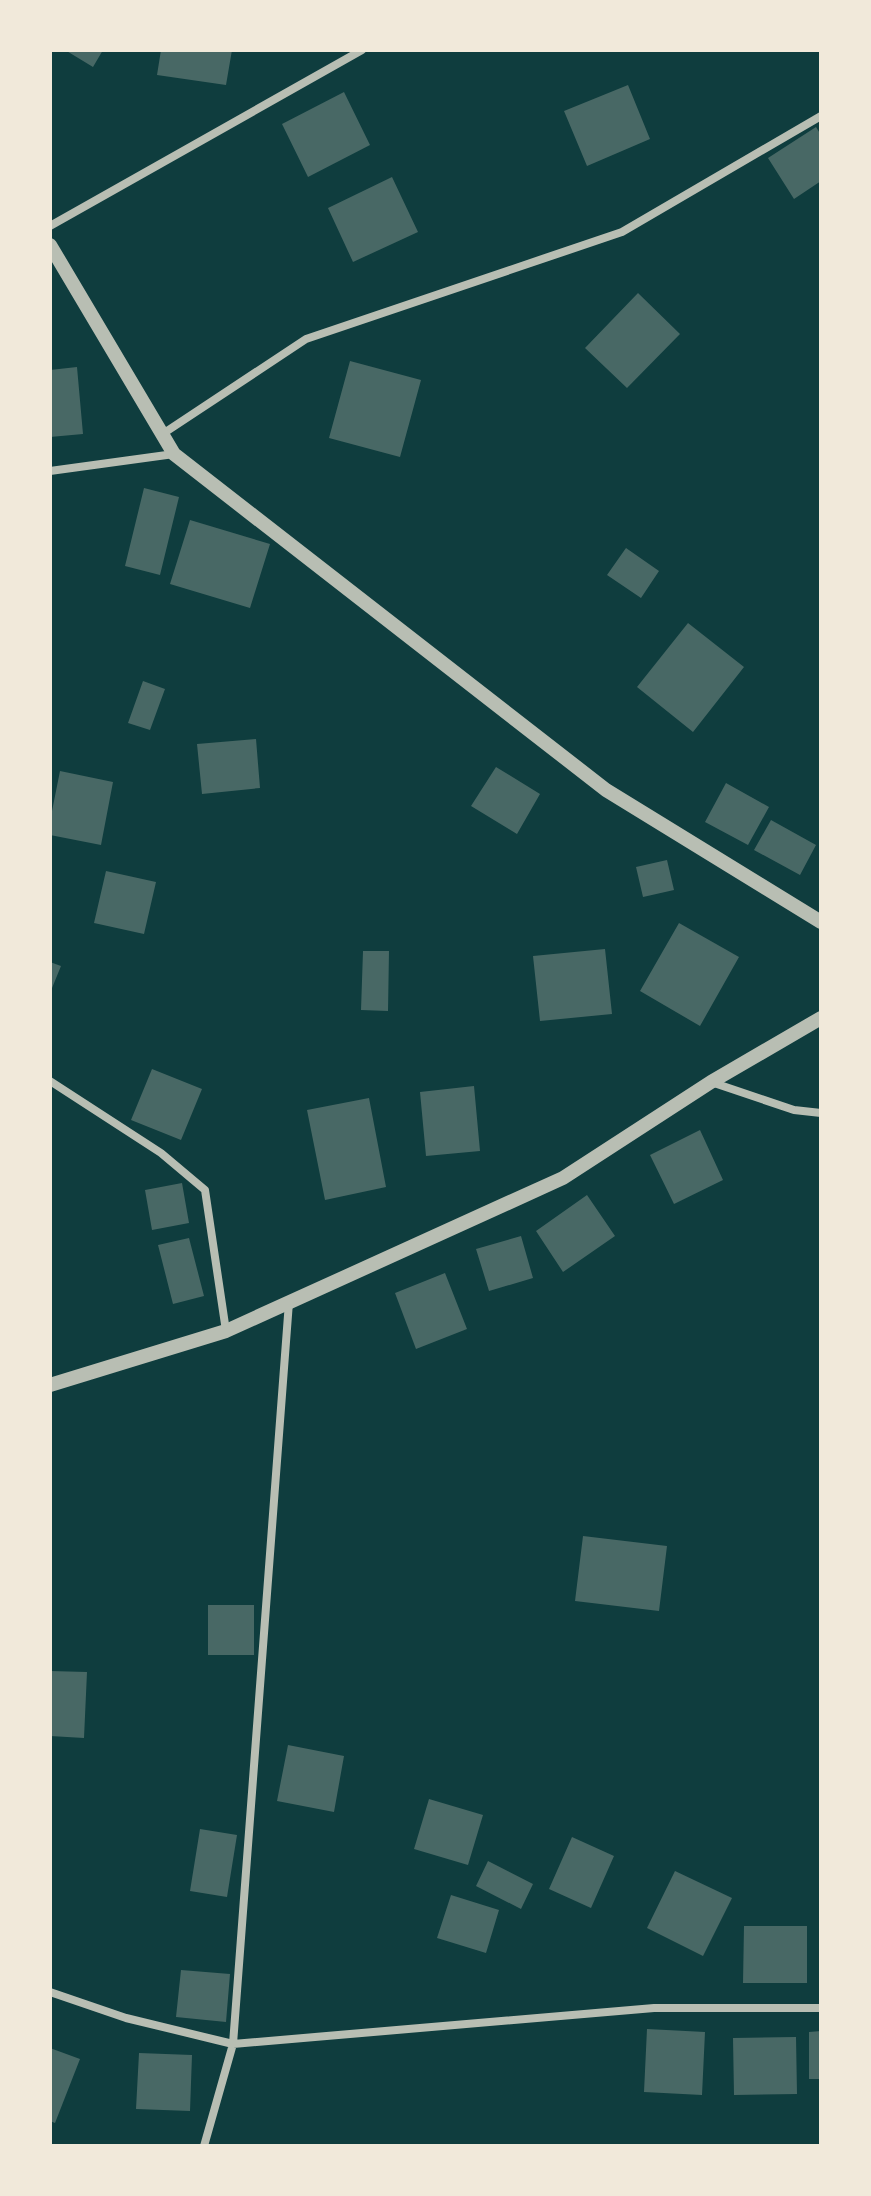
<svg xmlns="http://www.w3.org/2000/svg" width="871" height="2196" font-family="Figtree,sans-serif">
<style>
.building{fill:#486865}
.lines{fill:none;stroke-linecap:round;stroke-linejoin:round}
.minor{stroke:#b8beb3;stroke-width:8}
.tertiary{stroke:#b8beb3;stroke-width:14}
</style>
<rect width="100%" height="100%" fill="#0f3d3e"/>
<path class="building" d="M65,50H103L93,67Z
M161,50H232L226,85L157,75Z
M628,85L650,139L587,166L564,111Z
M344,92L370,145L308,177L282,124Z
M816,127L821,135V181L794,199L768,158Z
M392,177L418,232L353,262L328,208Z
M638,293L680,334L627,388L585,348Z
M350,361L421,380L400,457L329,438Z
M77,367L83,434L50,437V370Z
M144,488L179,497L160,575L125,566Z
M190,520L270,544L250,608L170,584Z
M626,548L659,571L641,598L607,575Z
M688,623L744,667L693,732L637,687Z
M143,681L165,689L150,730L128,723Z
M256,739L260,788L202,794L197,744Z
M496,767L540,794L517,834L471,806Z
M60,771L113,782L101,845L50,835V821Z
M726,783L769,807L748,845L705,822Z
M771,820L816,845L800,875L754,850Z
M667,860L674,890L643,897L636,867Z
M106,871L156,882L144,934L94,923Z
M679,923L739,957L700,1026L640,991Z
M605,949L612,1014L540,1021L533,956Z
M363,951H389L388,1011L361,1010Z
M50,962L61,966L50,993Z
M152,1069L202,1089L181,1140L131,1120Z
M474,1086L480,1151L426,1156L420,1092Z
M369,1098L386,1187L325,1200L307,1110Z
M700,1130L723,1180L674,1204L650,1155Z
M182,1183L189,1223L152,1230L145,1190Z
M587,1195L615,1236L563,1272L536,1231Z
M521,1236L533,1278L489,1291L476,1249Z
M189,1238L204,1296L173,1304L158,1245Z
M445,1273L467,1329L416,1349L395,1293Z
M583,1536L667,1546L659,1611L575,1601Z
M208,1605H254V1655H208Z
M50,1671L87,1672L84,1738L50,1736Z
M288,1745L344,1756L334,1812L277,1801Z
M429,1799L483,1815L468,1865L414,1849Z
M200,1829L237,1835L227,1897L190,1891Z
M572,1837L614,1856L591,1908L549,1889Z
M488,1861L533,1884L521,1909L476,1886Z
M675,1871L732,1898L703,1956L647,1928Z
M451,1895L499,1910L486,1953L437,1938Z
M744,1926H807V1983H743Z
M181,1970L230,1974L226,2022L176,2017Z
M647,2029L705,2032L702,2095L644,2092Z
M821,2031V2079H809V2032Z
M796,2037L797,2094L734,2095L733,2038Z
M50,2048L80,2059L55,2123L50,2121Z
M139,2053L192,2055L190,2111L136,2109Z"/>
<g class="lines">
<path class="minor" d="M50,226L362,50
M164,433L306,339L622,232L821,116
M50,471L174,454
M50,1081L161,1153L205,1190L226,1331
M711,1082L794,1110L821,1113
M50,1992L126,2018L233,2044L654,2008H821
M204,2146L233,2044L289,1302"/>
<path class="tertiary" d="M50,245L174,454L606,790L821,922
M50,1385L226,1331L563,1178L711,1082L821,1018"/>
</g>
<rect width="871" height="2196" fill="none" stroke="#f1e9da" stroke-width="104"/>
</svg>
